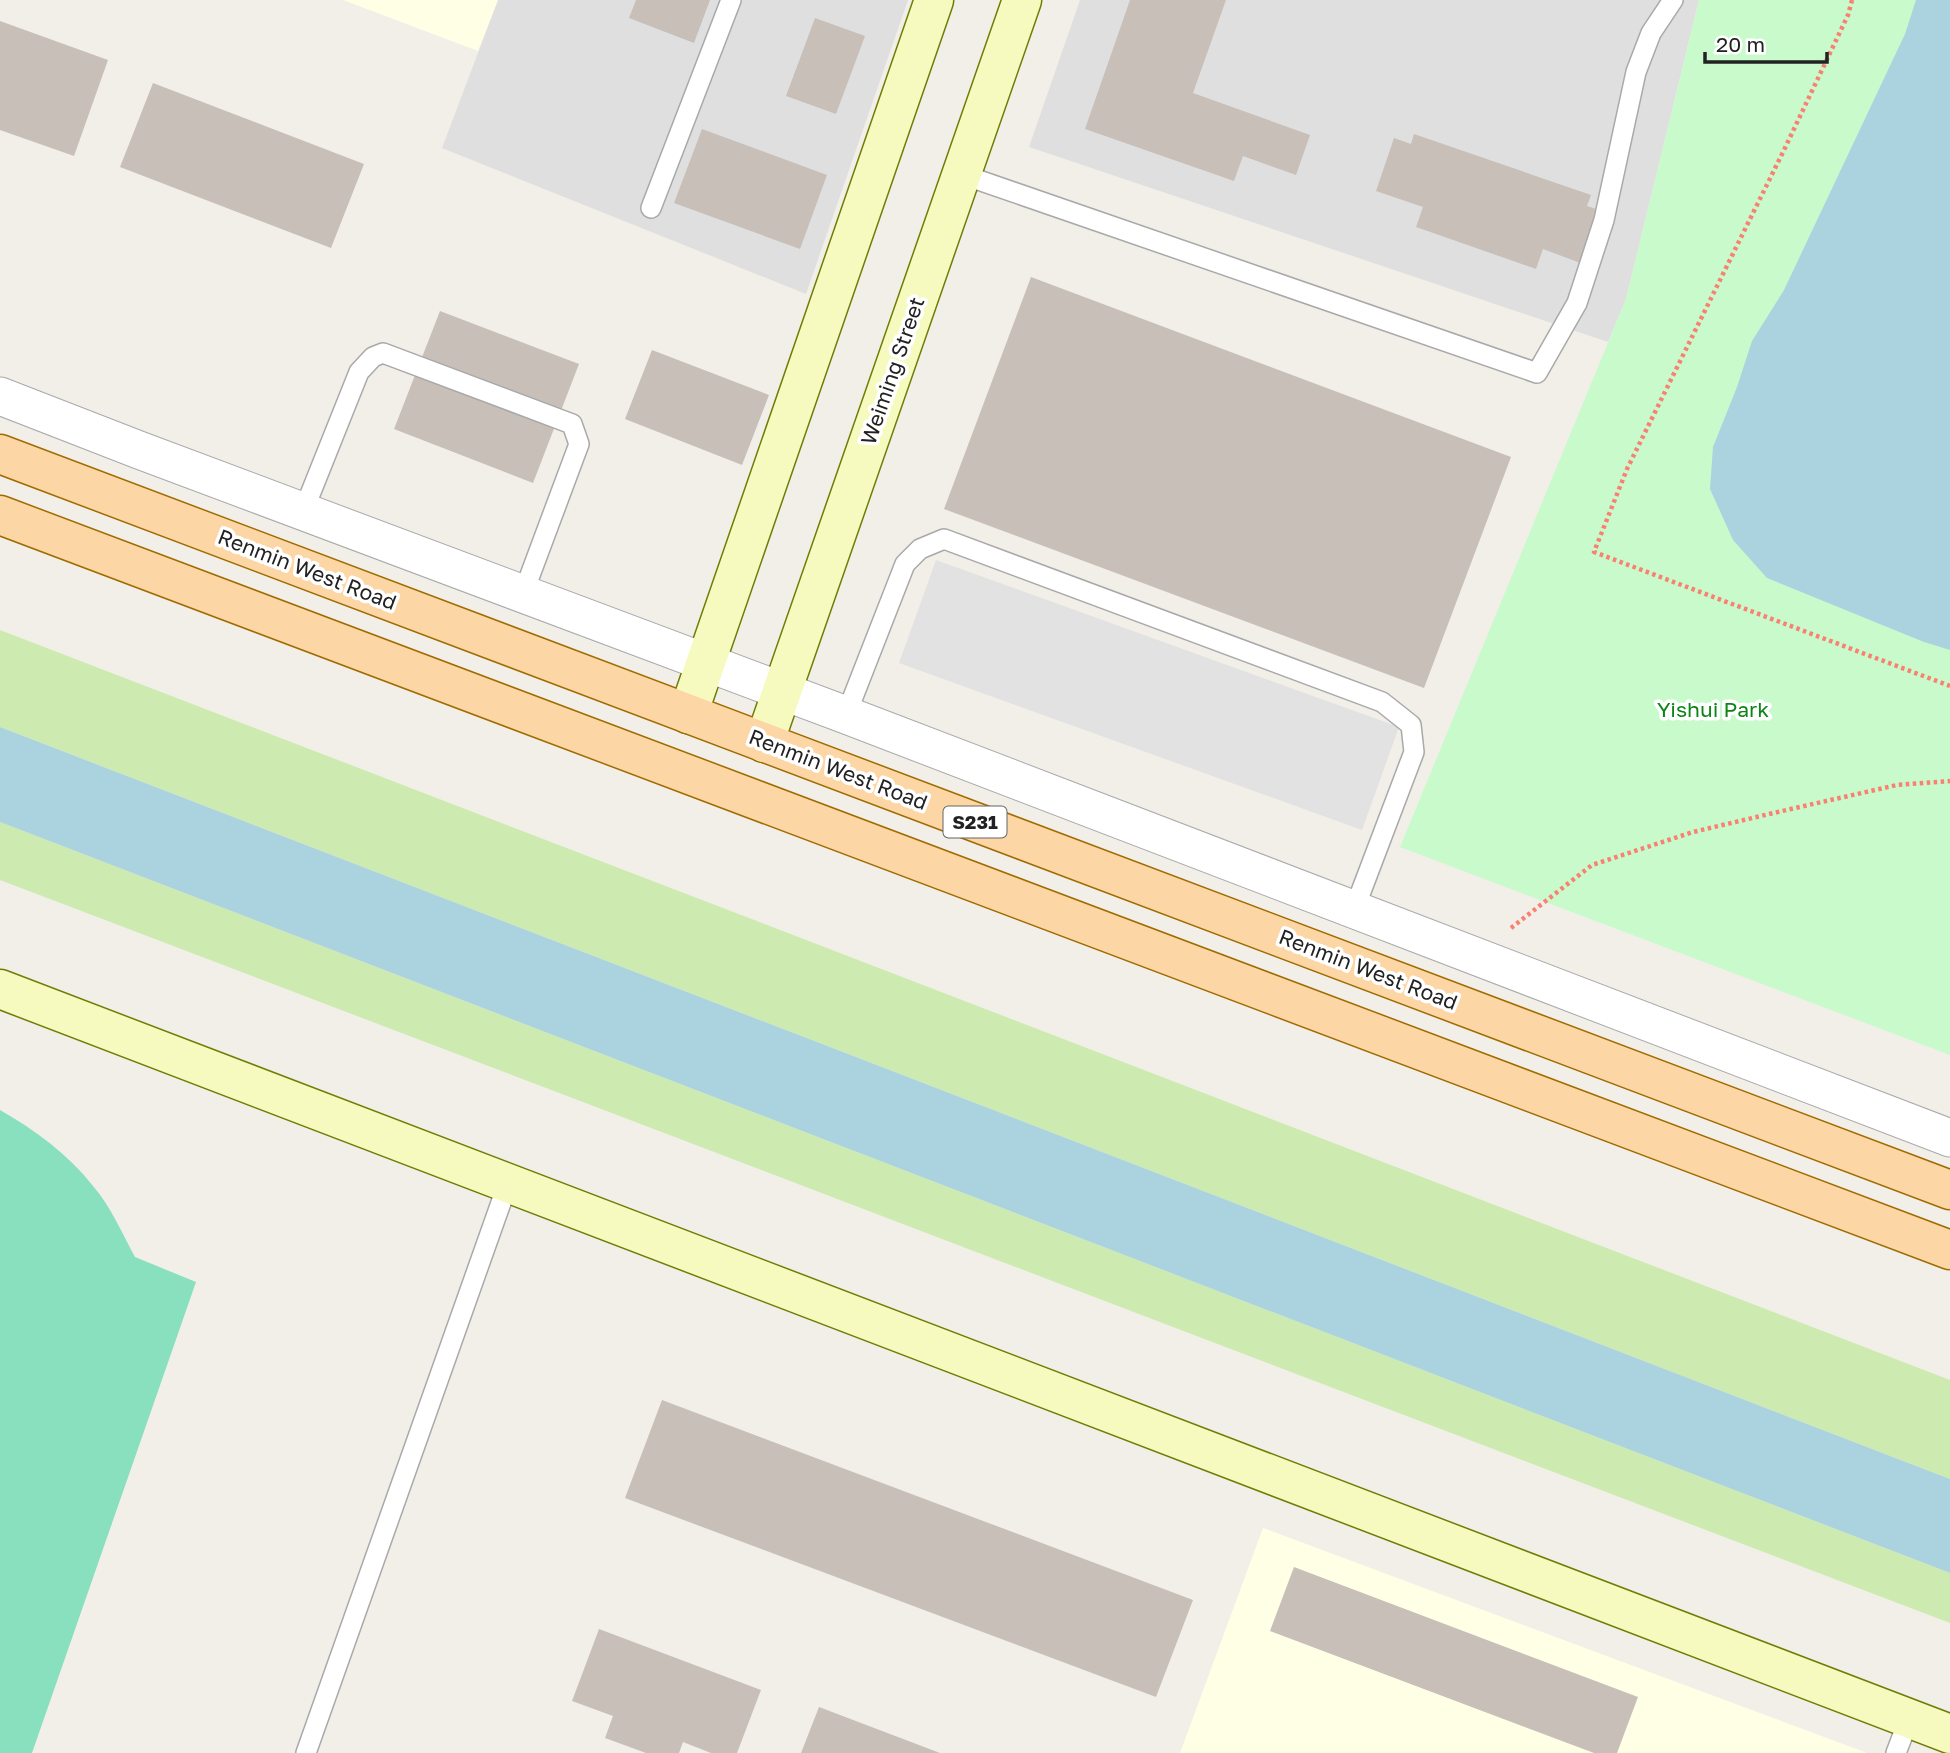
<svg xmlns="http://www.w3.org/2000/svg" width="1950" height="1753" font-family="'Golos Text',sans-serif">
<style>
.residential{fill:#e0dfdf}
.education{fill:#ffffe5}
.grass{fill:#cdebb0}
.park{fill:#c8facc}
.pitch{fill:#88e0be}
.parking{fill:#e2e2e2}
.water{fill:#aad3df}
.building{fill:#c7bfb8}
.lines{fill:none;stroke-linecap:round;stroke-linejoin:round}
.lane-casing{stroke:#a9a9a9;stroke-width:22}
.street-casing{stroke:#a9a9a9;stroke-width:39}
.secondary-casing{stroke:#707d05;stroke-width:41}
.primary-casing{stroke:#a06b00;stroke-width:41}
.path{stroke:#fa8072;stroke-width:4.5;stroke-dasharray:3.5 3.5;stroke-linecap:butt}
.lane{stroke:#fff;stroke-width:19}
.street{stroke:#fff;stroke-width:37}
.secondary{stroke:#f7fabf;stroke-width:38}
.primary{stroke:#fcd6a4;stroke-width:38}
.labels{text-anchor:middle;stroke-width:7;stroke-linejoin:round;paint-order:stroke}
.shield{fill:#fff;stroke:#646464;stroke-width:2}
.shield-label{font-size:19px;font-weight:bold;fill:#222}
.street-label{font-size:21px;fill:#222;stroke:#fff}
.park-label{font-size:21px;fill:#0c8416;stroke:#fff}
</style>
<rect width="100%" height="100%" fill="#f2efe9"/>
<path class="residential" d="M498,0H908L806,294L442,148Z
M1080,0H1699L1626,299L1608,342L1029,147Z"/>
<path class="education" d="M343,0H498L478,51Z
M1263,1528L1867,1753H1180Z"/>
<path class="grass" d="M0,630L1950,1380V1479L0,727Z
M0,822L1950,1573V1623L0,880Z"/>
<path class="park" d="M1699,0H1950V1055L1400,847L1626,299Z"/>
<path class="pitch" d="M0,1110C35,1130 68,1154 93,1186C111,1207 122,1233 135,1257L196,1282L32,1753H0Z"/>
<path class="parking" d="M936,560L1399,727L1362,830L899,663Z"/>
<path class="water" d="M1916,0H1950V650L1924,642L1767,578L1733,540L1710,489L1713,447L1737,387L1752,341L1784,290L1905,34Z
M0,727L1950,1479V1573L0,822Z"/>
<path class="building" d="M636,0H710L694,43L629,18Z
M1130,0H1226L1193,93L1310,135L1296,175L1243,156L1234,181L1085,129Z
M815,18L865,36L836,114L786,96Z
M0,21L108,60L74,156L0,130Z
M153,83L364,164L331,248L120,167Z
M702,129L827,175L800,249L674,203Z
M1414,134L1591,195L1587,206L1602,211L1583,264L1543,249L1536,269L1416,227L1423,207L1376,191L1394,138L1411,144Z
M1031,277L1511,457L1424,688L944,509Z
M440,311L579,364L533,483L394,429Z
M652,350L769,395L742,465L625,419Z
M662,1400L1193,1600L1156,1697L625,1498Z
M1294,1567L1638,1697L1617,1753H1594L1270,1631Z
M599,1629L761,1690L737,1753H711L683,1742L679,1753H646L605,1738L613,1716L572,1701Z
M819,1707L940,1753H801Z"/>
<g class="lines">
<defs>
<path id="lane" d="M961,174L1537,373L1577,303L1604,220L1636,72L1651,33L1673,0
M651,208L731,0
M303,512L359,372L373,357L383,353L572,424L579,444L523,594
M846,715L905,564L920,549L944,539L1382,702L1411,725L1414,752L1354,910
M306,1753L508,1183
M1896,1753L1909,1719"/>
<path id="street" d="M0,396L139,450L846,715L1950,1138"/>
<path id="secondary" d="M688,714L934,0
M764,743L1022,0
M0,989L1950,1734"/>
<path id="primary" d="M0,454L1950,1190
M0,515L1950,1250"/>
</defs>
<use href="#lane" class="lane-casing"/>
<use href="#street" class="street-casing"/>
<use href="#secondary" class="secondary-casing"/>
<use href="#primary" class="primary-casing"/>
<path class="path" d="M1852,0L1848,15L1784,150L1627,469L1594,552L1950,686
M1511,928L1592,865L1693,832L1782,811L1897,785L1950,781"/>
<use href="#lane" class="lane"/>
<use href="#street" class="street"/>
<use href="#secondary" class="secondary"/>
<use href="#primary" class="primary"/>
</g>
<g class="labels">
<rect class="shield" x="943.5" y="806.5" width="63" height="31" rx="5"/>
<g class="shield-label">
<text x="975" y="829">S231</text>
</g>
<g class="street-label">
<text transform="translate(893 371) rotate(-71)" y="7">Weiming Street</text>
<text transform="translate(307 570) rotate(21)" y="7">Renmin West Road</text>
<text transform="translate(838 770) rotate(21)" y="7">Renmin West Road</text>
<text transform="translate(1368 970) rotate(21)" y="7">Renmin West Road</text>
</g>
<g class="park-label">
<text x="1713" y="717">Yishui Park</text>
</g>
</g>
<path d="M1705 52v10h122v-10" fill="none" stroke="#222222" stroke-width="3.5"/>
<text x="1716" y="52" font-size="21" fill="#222222" stroke="#ffffff" stroke-width="5" paint-order="stroke">20 m</text>
</svg>
